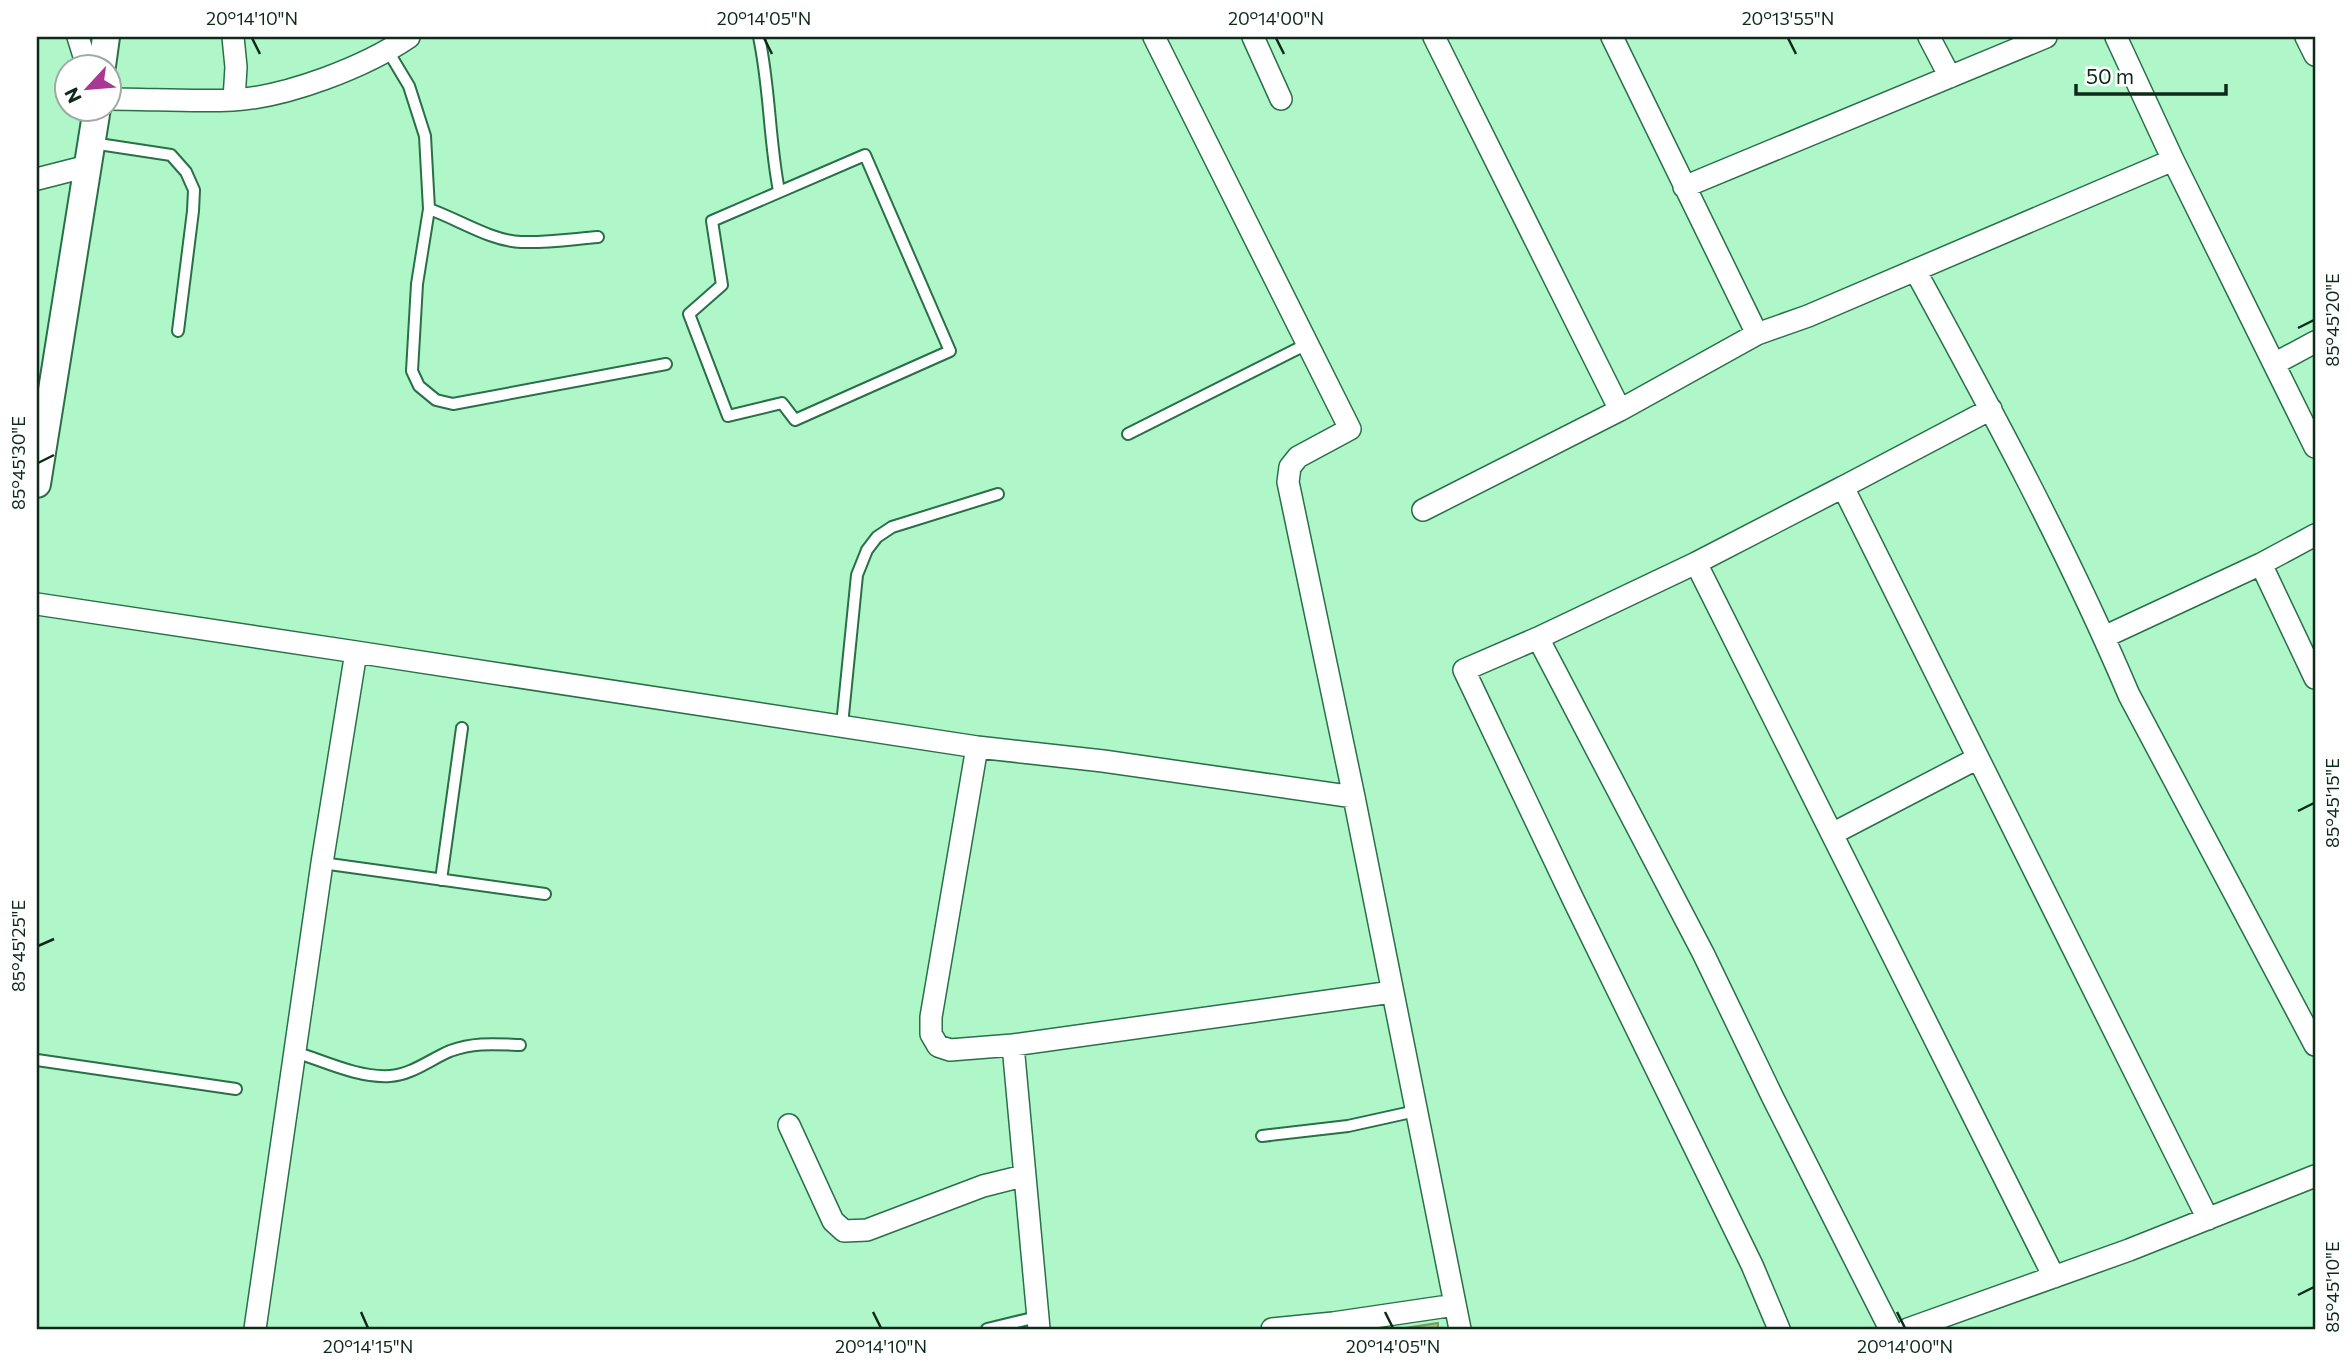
<svg xmlns="http://www.w3.org/2000/svg" width="2352" height="1366" font-family="Commissioner,sans-serif">
<style>
.building{fill:#9fc88c;stroke:#769d62;stroke-width:2}
.lines{fill:none;stroke-linecap:round;stroke-linejoin:round}
.service-casing{stroke:#296f48;stroke-width:14}
.minor-casing{stroke:#296f48;stroke-width:24}
.tertiary-casing{stroke:#296f48;stroke-width:30}
.service{stroke:#fff;stroke-width:10}
.minor{stroke:#fff;stroke-width:21}
.tertiary{stroke:#fff;stroke-width:26}
.ticks{fill:none;stroke:#0e2b1a;stroke-width:2.5}
.neatline{fill:none;stroke:#0e2b1a;stroke-width:2.5}
.ticks-label{font-size:18px;text-anchor:middle;fill:#0e2b1a}
</style>
<rect width="100%" height="100%" fill="#aff6c8"/>
<path class="building" d="M1438,1323V1329H1398Z"/>
<g class="lines">
<defs>
<path id="service" d="M759,37C770,88 769,140 779,191
M388,51L409,86L425,136L429,209L417,284L412,371L419,386L436,400L453,404L666,364
M92,143L171,155L186,172L194,190L193,211L178,331
M865,155L950,351L795,420L782,403L728,416L689,314L722,285L712,221Z
M429,209C458,219 491,241 521,242C547,243 573,239 598,237
M1128,434L1307,344
M842,725L857,575L867,550L877,537L892,527L998,494
M322,863L545,894
M441,880L462,728
M295,1052C324,1061 358,1078 390,1076C411,1075 431,1059 450,1051C475,1042 494,1044 520,1045
M37,1060L236,1089
M1262,1136L1348,1126L1416,1111
M987,1329L1037,1317"/>
<path id="minor" d="M78,37L87,66
M233,37L236,67L234,100
M1154,37L1350,429L1298,457L1290,467L1288,482L1354,797L1460,1329
M1253,37L1281,99
M1434,37L1620,410
M1612,37L1757,334
M1929,37L1950,77
M2116,37L2173,160L2315,447
M2306,37L2315,55
M108,99C150,99 192,102 233,100C287,97 365,67 409,37
M37,179L88,166
M1684,187L2046,37
M1915,270C1991,409 2067,549 2129,695L2315,1045
M2274,364L2315,342
M1843,487L1991,409
M1423,510L1620,410L1757,334L1808,316L2173,160
M1696,563L2054,1277
M2261,564L2315,678
M37,604L356,652L322,863L255,1329
M2104,637L2261,564L2315,535
M1538,638L1696,563L1843,487L2208,1219
M356,652L977,747L1103,761L1354,797
M977,747L931,1017V1034L938,1046L950,1050L1013,1045L1392,992
M1832,834L1978,758
M1013,1045L1039,1329
M789,1125L833,1221L844,1231L867,1230L983,1186L1023,1176
M1272,1329L1333,1323L1455,1305
M1779,1329L1752,1265L1573,899L1464,670L1538,638L1703,953L1773,1098L1890,1329
M1908,1329L2129,1250L2315,1176"/>
<path id="tertiary" d="M102,66L106,37
M37,484L97,108"/>
</defs>
<use href="#service" class="service-casing"/>
<use href="#minor" class="minor-casing"/>
<use href="#tertiary" class="tertiary-casing"/>
<use href="#service" class="service"/>
<use href="#minor" class="minor"/>
<use href="#tertiary" class="tertiary"/>
</g>
<path class="ticks" d="M252,38L260,54M764,38L772,54M1276,38L1284,54M1788,38L1796,54M2298,328L2314,320M38,463L54,455M2298,811L2314,803M38,946L54,939M2298,1295L2314,1287M361,1312L368,1328M873,1312L881,1328M1385,1312L1393,1328M1897,1312L1905,1328"/>
<rect width="2352" height="1366" fill="none" stroke="#ffffff" stroke-width="77"/>
<g transform="translate(88 88) rotate(244)"><circle r="33" fill="#ffffff" stroke="#9faaa3" stroke-width="2"/>
<path d="M0-5L12 26L0 18L-12 26Z" fill="#a93894"/>
<text y="-10" font-size="19" font-weight="bold" text-anchor="middle" fill="#0e2b1a">N</text>
</g>
<path d="M2076 84v10h150v-10" fill="none" stroke="#0e2b1a" stroke-width="3.5"/>
<text x="2086" y="84" font-size="21" fill="#0e2b1a" stroke="#ffffff" stroke-width="5" paint-order="stroke">50 m</text>
<rect x="38" y="38" width="2276" height="1290" class="neatline"/>
<g class="ticks-label">
<text x="252" y="25">20°14'10"N</text>
<text x="764" y="25">20°14'05"N</text>
<text x="1276" y="25">20°14'00"N</text>
<text x="1788" y="25">20°13'55"N</text>
<text transform="translate(2333 320) rotate(-90)" y="6">85°45'20"E</text>
<text transform="translate(19 463) rotate(-90)" y="6">85°45'30"E</text>
<text transform="translate(2333 803) rotate(-90)" y="6">85°45'15"E</text>
<text transform="translate(19 946) rotate(-90)" y="6">85°45'25"E</text>
<text transform="translate(2333 1287) rotate(-90)" y="6">85°45'10"E</text>
<text x="368" y="1353">20°14'15"N</text>
<text x="881" y="1353">20°14'10"N</text>
<text x="1393" y="1353">20°14'05"N</text>
<text x="1905" y="1353">20°14'00"N</text>
</g>
</svg>
